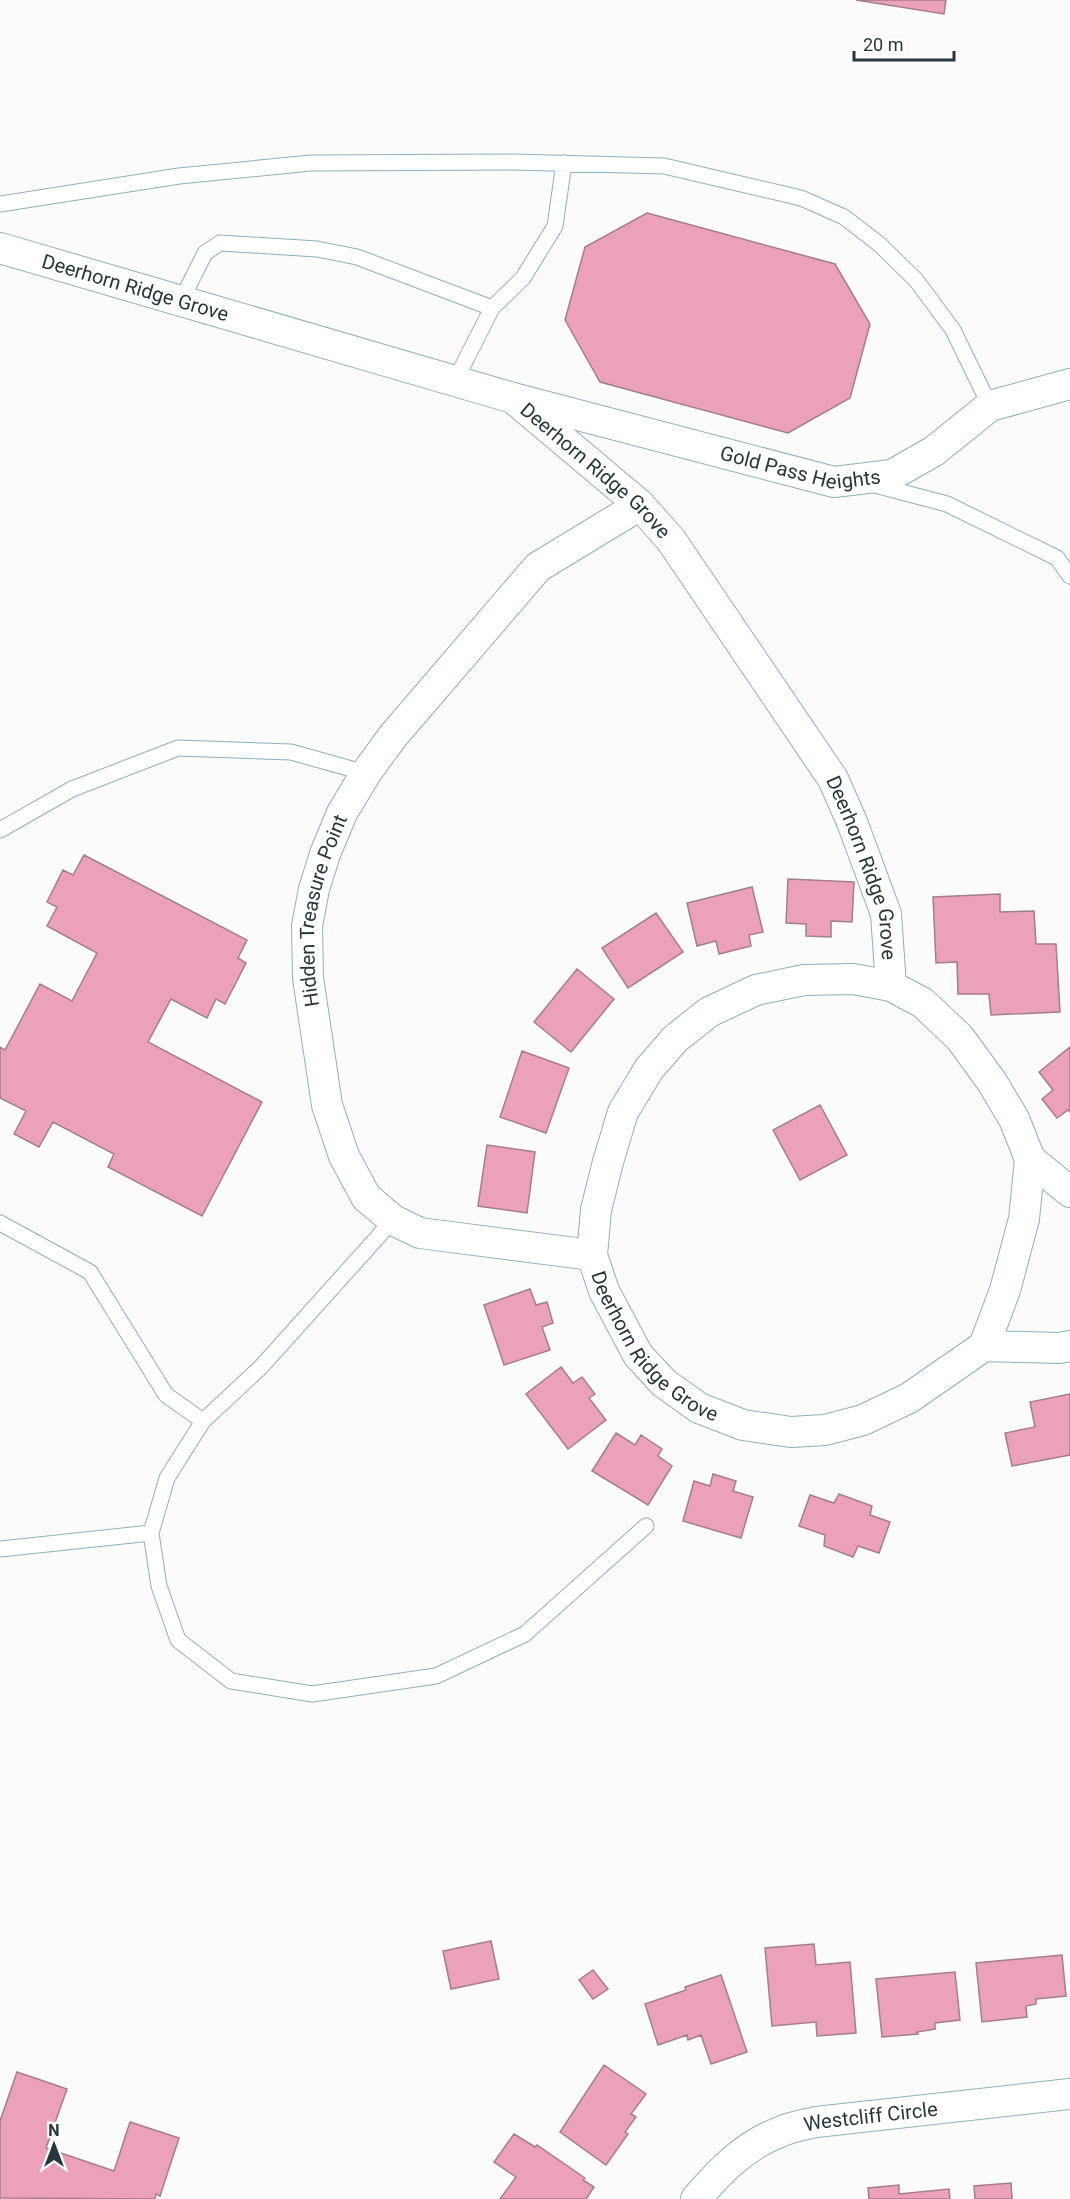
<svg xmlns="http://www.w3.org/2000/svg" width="1070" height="2199" font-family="Roboto,sans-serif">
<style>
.building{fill:#eca1ba;stroke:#a47e8a;stroke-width:1.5}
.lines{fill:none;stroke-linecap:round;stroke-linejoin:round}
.service-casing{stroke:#89b2c2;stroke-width:17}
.minor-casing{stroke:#89b2c2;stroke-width:32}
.service{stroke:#fff;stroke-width:15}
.minor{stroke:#fff;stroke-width:30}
.labels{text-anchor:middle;stroke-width:4.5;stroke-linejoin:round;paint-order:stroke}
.street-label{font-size:20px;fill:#26373d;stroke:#fff}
</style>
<rect width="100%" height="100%" fill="#fbfbfb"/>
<path class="building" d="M856,0H946L944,14Z
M647,213L835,264L870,324L850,398L788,433L600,382L565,320L585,247Z
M84,855L247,940L238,958L246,963L225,1004L216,999L207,1018L171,999L148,1042L262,1102L202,1216L108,1167L114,1154L53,1122L39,1147L14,1134L26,1111L0,1098V1047L5,1050L40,984L72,1001L97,953L47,926L57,907L47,902L63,870L73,875Z
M788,879L854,882L852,922L831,921V937L806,936V924L786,923Z
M752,887L763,932L749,935L751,946L719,954L716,941L697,946L687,903Z
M1000,894V912L1034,911L1036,944H1056L1060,1012L991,1015L989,994H958L957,962L936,963L933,897Z
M656,913L683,952L628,988L602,948Z
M577,969L614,999L571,1052L534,1022Z
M1070,1047V1112L1068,1110L1057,1118L1042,1099L1053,1090L1039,1072Z
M522,1051L569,1068L546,1133L500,1117Z
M820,1105L847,1155L800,1180L773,1130Z
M487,1145L535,1152L527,1213L478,1206Z
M530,1289L536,1305L547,1302L553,1323L542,1327L550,1350L504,1365L484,1305Z
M561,1367L573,1383L582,1377L595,1394L589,1398L606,1420L568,1449L526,1394Z
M1070,1394V1455L1012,1466L1005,1433L1035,1427L1030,1402Z
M616,1433L635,1445L641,1435L662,1449L658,1456L672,1466L648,1505L592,1471Z
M713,1474L736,1481L733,1491L753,1497L741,1538L683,1521L694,1481L710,1486Z
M839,1494L872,1506L870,1515L890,1522L879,1553L858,1546L853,1557L824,1546L825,1535L799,1526L810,1495L834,1503Z
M491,1941L499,1979L451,1989L443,1951Z
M814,1944L816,1965L850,1962L856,2033L817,2036L816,2022L772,2026L765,1948Z
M1062,1955L1066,1996L1036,1999V2004L1026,2006L1027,2017L982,2022L976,1963Z
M593,1970L608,1989L593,1999L579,1980Z
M955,1972L960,2020L935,2023V2029L917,2032L918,2034L882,2037L876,1979Z
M721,1975L747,2052L711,2064L701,2035L688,2040L687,2035L658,2045L645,2004L686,1990L685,1987Z
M604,2065L646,2094L631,2114L636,2117L625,2132L628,2134L606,2165L560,2132Z
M17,2072L67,2089L46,2148L114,2171L130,2122L179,2138L160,2196L156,2194L155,2199L0,2198V2121Z
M514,2134L535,2147L537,2145L585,2178L583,2180L594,2187L586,2199H500L516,2177L494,2162Z
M1011,2183L1012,2199H975L974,2186Z
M899,2185V2194L949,2189L950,2199H869L868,2188Z"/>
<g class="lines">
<defs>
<path id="service" d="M0,204L179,176L311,163L513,162L664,166L801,198L844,217L879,244L916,280L953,330L990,406
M181,301L205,253L220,243L317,249L357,257L492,308L455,381
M492,308L523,278L555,226L564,163
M875,485L947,504L1057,558L1070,576
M0,830L72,789L178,748L291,752L366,773
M0,1223L90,1272L166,1395L203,1421L261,1367L393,1220
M203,1421L167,1478L151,1533L159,1586L178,1640L231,1681L312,1694L436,1676L525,1634L646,1526
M0,1549L151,1533"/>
<g id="minor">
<path id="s1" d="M0,248L513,398L834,482L892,475L934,451L990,406L1070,384"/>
<path id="s2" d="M513,398L640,505L671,540L833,779L852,822L886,914L891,986L853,979L804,980L756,990L709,1012L675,1039L649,1069L623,1112L608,1162L596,1210L592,1255L604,1291L638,1355L664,1383L699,1408L743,1425L791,1432L825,1430L863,1420L909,1398L984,1346L1059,1348L1070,1346"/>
<path d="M891,986L923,1003L960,1038L992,1082L1014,1119L1030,1159L1070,1192"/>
<path id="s3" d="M592,1255L420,1233L393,1220L366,1197L344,1156L327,1105L308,978L307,926L314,889L325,854L342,813L366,773L393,736L538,567L640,505"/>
<path d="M984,1346L1005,1290L1024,1219L1030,1159"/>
<path id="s4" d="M696,2199C720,2171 745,2145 780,2132C791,2127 804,2125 816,2122L1070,2094"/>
</g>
</defs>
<use href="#service" class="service-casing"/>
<use href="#minor" class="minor-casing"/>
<use href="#service" class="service"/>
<use href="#minor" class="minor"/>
</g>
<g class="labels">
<g class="street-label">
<text dy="7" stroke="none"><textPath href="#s1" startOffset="141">Deerhorn Ridge Grove</textPath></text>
<text dy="7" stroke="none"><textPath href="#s1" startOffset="831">Gold Pass Heights</textPath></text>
<text dy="7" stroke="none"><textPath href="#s2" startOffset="110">Deerhorn Ridge Grove</textPath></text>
<text dy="7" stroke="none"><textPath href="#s2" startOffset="596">Deerhorn Ridge Grove</textPath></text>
<text dy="7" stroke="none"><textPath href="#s3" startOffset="537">Hidden Treasure Point</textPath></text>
<text dy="7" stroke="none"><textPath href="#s2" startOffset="1302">Deerhorn Ridge Grove</textPath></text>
<text dy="7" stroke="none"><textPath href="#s4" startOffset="201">Westcliff Circle</textPath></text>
</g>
</g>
<g transform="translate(54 2145)" stroke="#ffffff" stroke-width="4.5" paint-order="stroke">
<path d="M0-4.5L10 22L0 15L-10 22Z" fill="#26373d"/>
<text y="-9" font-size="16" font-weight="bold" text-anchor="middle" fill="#26373d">N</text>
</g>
<path d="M854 51v9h100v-9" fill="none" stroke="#26373d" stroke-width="3"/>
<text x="863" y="51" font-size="18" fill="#26373d" stroke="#ffffff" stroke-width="4.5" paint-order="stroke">20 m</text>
</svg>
